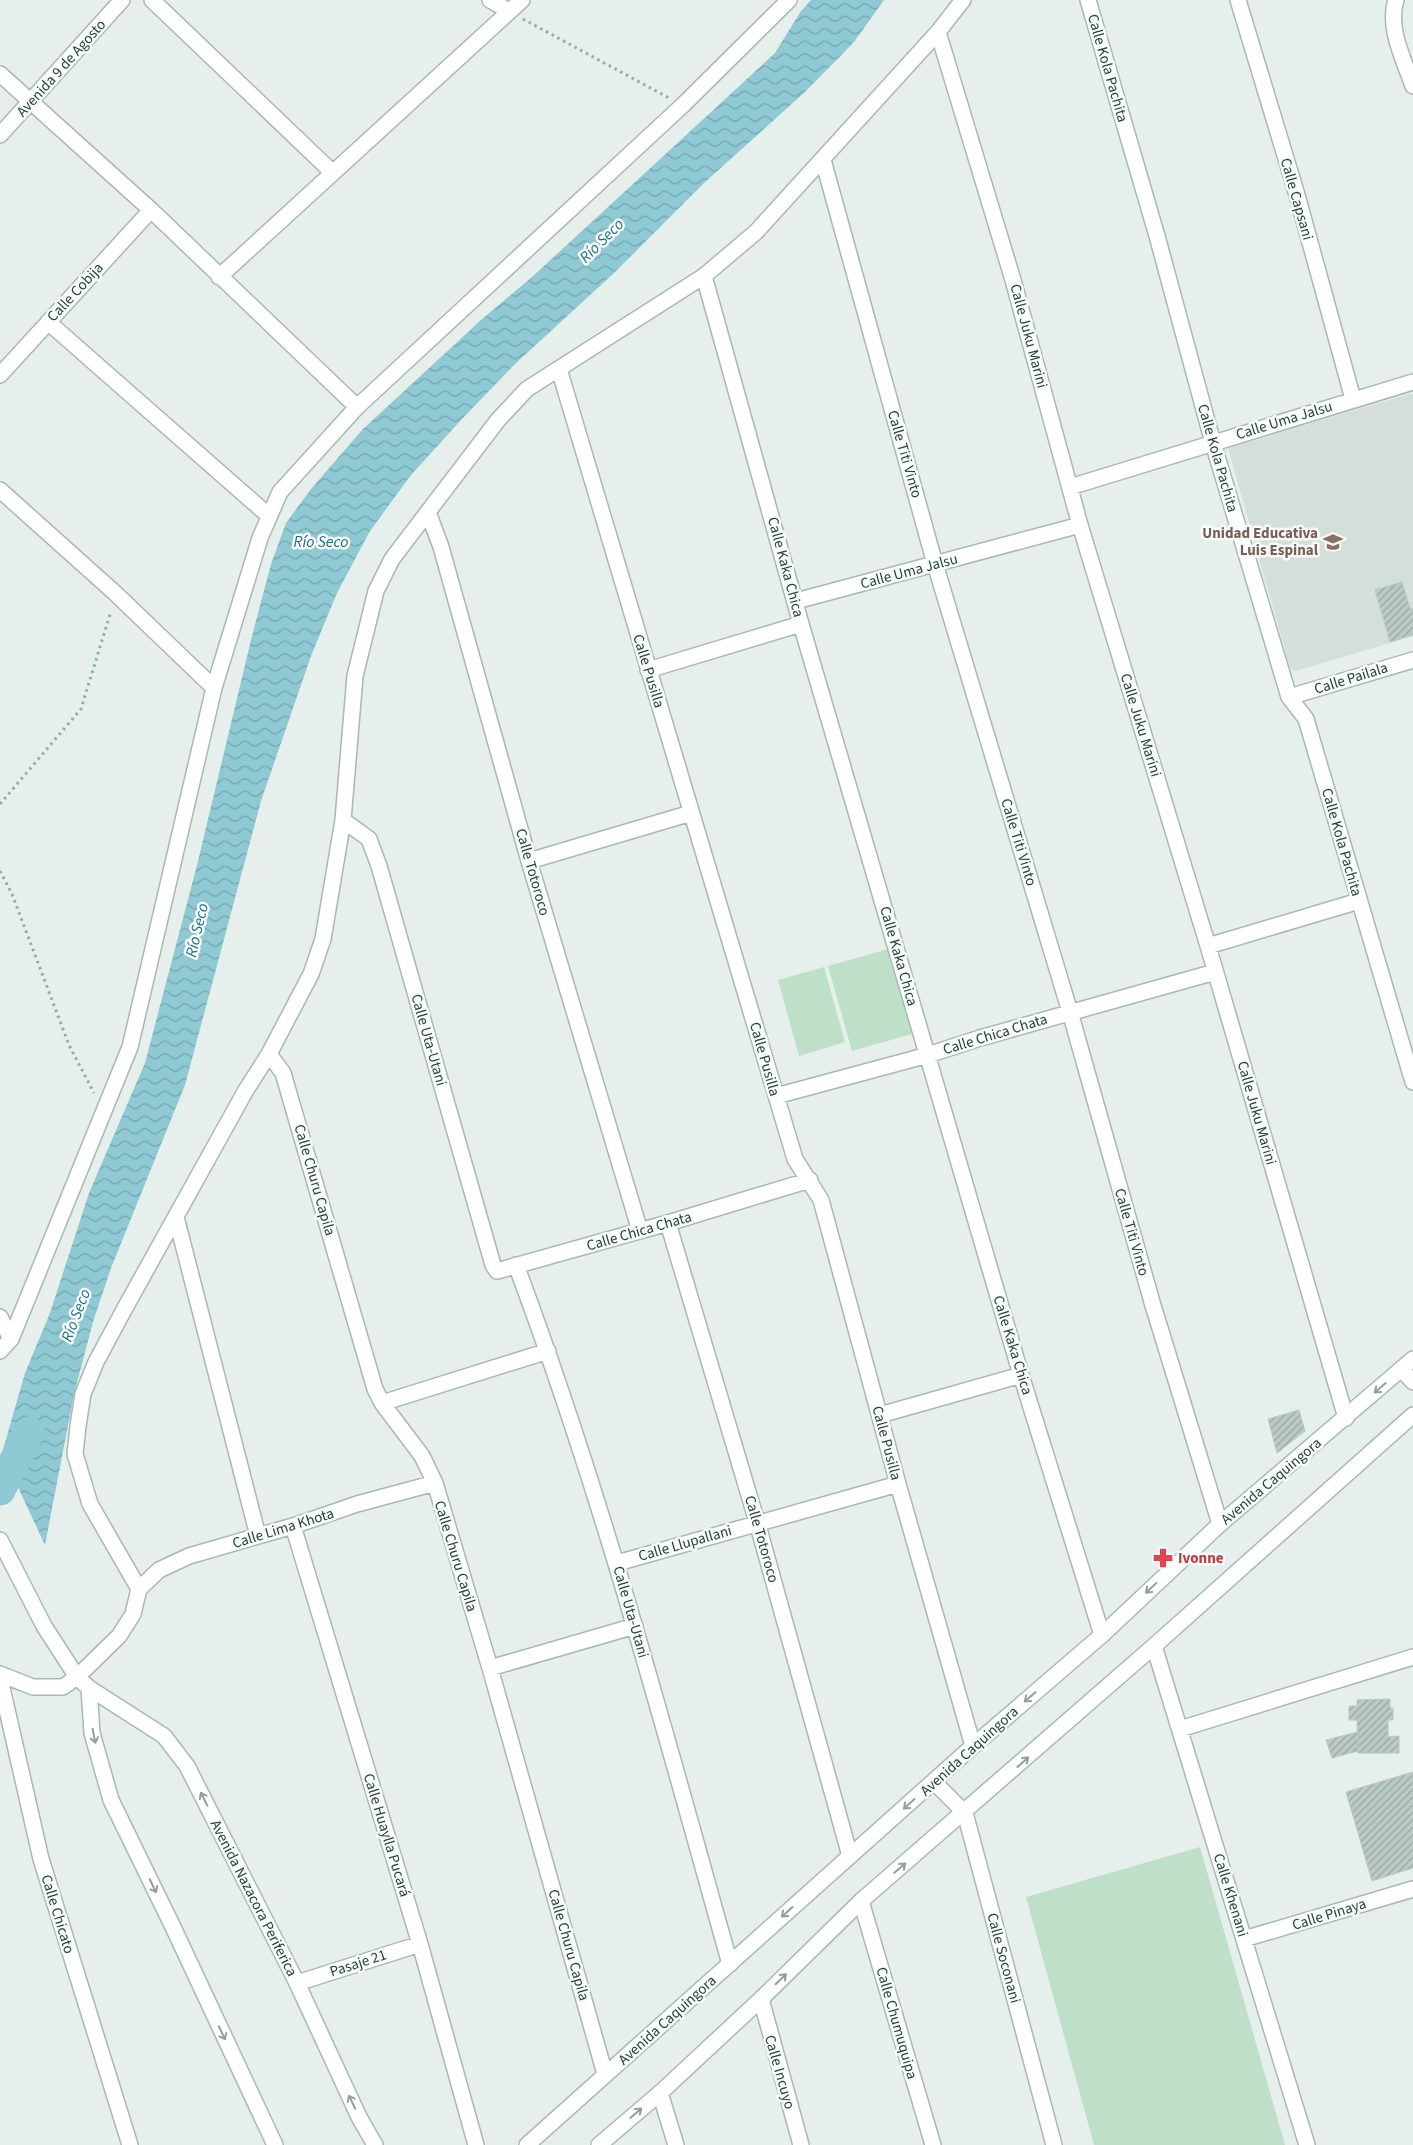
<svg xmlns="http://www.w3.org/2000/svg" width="1413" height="2145" font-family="'Source Sans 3',sans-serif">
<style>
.built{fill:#d4dfda}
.green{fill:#bfe0c8}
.water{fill:url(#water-waves)}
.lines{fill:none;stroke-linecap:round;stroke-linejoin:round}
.river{stroke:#8ec9d4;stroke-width:31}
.building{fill:url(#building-hatch);stroke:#b8c9c2}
.street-casing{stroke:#a8b8b2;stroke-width:18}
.secondary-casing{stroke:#a4bbb3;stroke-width:18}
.path{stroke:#86b3a5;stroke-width:3;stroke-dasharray:2.5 4;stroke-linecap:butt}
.street{stroke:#fff;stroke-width:15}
.secondary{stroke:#fff;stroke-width:15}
.oneway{stroke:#92a09c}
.labels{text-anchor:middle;stroke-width:5;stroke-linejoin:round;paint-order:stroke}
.street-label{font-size:15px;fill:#24423a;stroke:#f7fbf9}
.education-label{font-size:15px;font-weight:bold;fill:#785e54;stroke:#f7fbf9;text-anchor:end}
.health-label{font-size:15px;font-weight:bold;fill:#be3a42;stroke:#f7fbf9;text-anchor:start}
.water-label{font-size:16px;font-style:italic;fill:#1c6f80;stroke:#f7fbf9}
</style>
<defs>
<pattern id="water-waves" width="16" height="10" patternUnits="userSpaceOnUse" patternTransform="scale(1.25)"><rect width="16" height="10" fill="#8ec9d4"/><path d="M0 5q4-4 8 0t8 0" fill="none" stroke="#74a5ad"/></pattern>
<pattern id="building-hatch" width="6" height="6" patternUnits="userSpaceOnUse" patternTransform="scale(1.25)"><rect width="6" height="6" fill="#bbcac4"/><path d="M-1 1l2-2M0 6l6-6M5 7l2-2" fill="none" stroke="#98a6a0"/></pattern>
</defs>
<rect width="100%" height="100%" fill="#e6efeb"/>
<path class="built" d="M1413,393V636L1296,671L1290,668L1228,448Z"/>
<path class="green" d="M902,945L926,1030L852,1051L828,966Z
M824,967L845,1042L799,1056L778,980Z
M1200,1847L1285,2145H1094L1026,1897Z"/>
<path class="water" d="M811,0H884L854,42L805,92L704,183L613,274L515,364L461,420L411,475L370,531L337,593L311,656L261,801L185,1085L111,1268L93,1322L74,1394L45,1545L2,1453L25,1373L50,1313L89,1193L145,1063L197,865L252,636L271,564L286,523L311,489L363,429L481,320L532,277L775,53L801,11Z"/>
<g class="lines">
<path class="river" d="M0,1490L29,1432"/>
</g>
<path class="building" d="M1402,582L1410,609L1413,608V635L1390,642L1375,590Z
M1299,1410L1305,1431L1277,1453L1268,1419Z
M1390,1699V1708H1393V1720H1388V1737L1399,1736V1753H1358L1357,1720H1349V1706H1357V1700Z
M1358,1732V1751L1332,1758L1326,1740Z
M1413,1772V1868L1372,1881L1346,1792Z"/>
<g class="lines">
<defs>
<path id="street" d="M152,0L333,173
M490,0L509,11
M1238,0L1297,195L1353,399
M1396,0C1387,28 1404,60 1413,86
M938,32L1013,280L1080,525L1208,946L1346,1418
M0,74L151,210L357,407
M0,135L122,0
M823,160L935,564L1070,1012L1152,1302L1220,1524
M704,276L801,624L1021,1375L1102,1635
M219,277L522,0
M48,322L269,516
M559,369L795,1159L821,1200L898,1484L973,1746
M0,375L151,210
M1070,487L1413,382
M0,490L115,593L214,688
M428,512L441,547L529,861L640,1231
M796,601L1080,525
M648,670L801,624
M1289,697L1413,660
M343,820L369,839L379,866L493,1265L497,1271L668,1223L810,1180
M529,861L691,813
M1208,946L1359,901
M269,1054L283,1073L375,1389L382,1403L422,1456L435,1483L490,1668L605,2074
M776,1096L928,1055L980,1038L1215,972
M176,1217L258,1536
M668,1223L757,1522L850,1856
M516,1265C602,1494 664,1729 730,1964
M11,1339L130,1047L214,688L260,538L280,492L357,407L683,105L789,0
M1401,1369L1413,1382
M382,1403L548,1351
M880,1415L1021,1375
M293,1526L420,1944L476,2145
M617,1563L898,1484
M139,1589L159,1570L189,1556L293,1526L357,1504L435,1483
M1154,1646L1307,2145
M490,1668L635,1626
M0,1674L33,1687H63L77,1677L119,1636L133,1614L139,1589L90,1504L75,1454L78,1426L83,1394L96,1362L125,1308L246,1090L269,1054L311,974L323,939L343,820L355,676L376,591L392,559L498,420L527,389L704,276L756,232L938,32L963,0
M0,1679L41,1859L130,2145
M1180,1729L1413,1657
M934,1782L965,1813L1054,2145
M861,1901L933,2145
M1244,1939L1413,1889
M297,1983L420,1944
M761,1999L801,2145
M660,2093L676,2145"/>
<path id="secondary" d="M1088,0L1157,236L1213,443L1289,697L1306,719L1413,1082
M0,1317L11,1339L0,1351
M0,1540L44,1626L77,1677L89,1688L164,1736L187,1766L297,1983L359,2117L375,2145
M89,1688L92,1733L111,1800L173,1927L275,2145
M527,2145L973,1746L1102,1635L1220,1524L1413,1359
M599,2145L660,2093L761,1999L861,1901L1154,1646L1413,1415"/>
</defs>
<use href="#street" class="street-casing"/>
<use href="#secondary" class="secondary-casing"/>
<path class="path" d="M523,19L669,98
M0,804L81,709L111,611
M0,871L12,894L69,1045L94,1093"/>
<use href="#street" class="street"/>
<use href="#secondary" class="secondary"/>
</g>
<defs><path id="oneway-shaft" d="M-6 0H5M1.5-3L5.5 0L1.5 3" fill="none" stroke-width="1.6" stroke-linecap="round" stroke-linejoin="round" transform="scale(1.25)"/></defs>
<g class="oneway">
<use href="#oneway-shaft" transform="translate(1380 1388) rotate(139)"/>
<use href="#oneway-shaft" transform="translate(1151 1588) rotate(137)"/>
<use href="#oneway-shaft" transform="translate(1030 1697) rotate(139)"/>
<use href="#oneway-shaft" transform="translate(94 1736) rotate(79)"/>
<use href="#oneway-shaft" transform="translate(1023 1762) rotate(-41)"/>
<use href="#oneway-shaft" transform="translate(204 1799) rotate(-117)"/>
<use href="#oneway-shaft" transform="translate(909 1804) rotate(138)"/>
<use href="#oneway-shaft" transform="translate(900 1868) rotate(-40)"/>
<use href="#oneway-shaft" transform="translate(153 1886) rotate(64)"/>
<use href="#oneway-shaft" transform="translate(787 1912) rotate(138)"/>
<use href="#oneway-shaft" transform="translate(781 1979) rotate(-44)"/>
<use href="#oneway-shaft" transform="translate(222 2033) rotate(65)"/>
<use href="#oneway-shaft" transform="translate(352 2102) rotate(-115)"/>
<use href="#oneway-shaft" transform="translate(636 2113) rotate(-41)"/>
</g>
<defs>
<symbol id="school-bare" viewBox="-9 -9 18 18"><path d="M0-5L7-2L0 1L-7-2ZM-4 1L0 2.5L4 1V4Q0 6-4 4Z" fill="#8d6e63" stroke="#f7fbf9" stroke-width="2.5" paint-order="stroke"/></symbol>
<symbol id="pharmacy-bare" viewBox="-9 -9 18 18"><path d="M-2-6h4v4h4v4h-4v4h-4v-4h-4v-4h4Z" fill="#e0444e" stroke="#f7fbf9" stroke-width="2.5" paint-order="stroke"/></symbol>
</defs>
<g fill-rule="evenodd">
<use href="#school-bare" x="1319" y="528" width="28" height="28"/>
<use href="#pharmacy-bare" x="1149" y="1544" width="28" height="28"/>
</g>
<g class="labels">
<g class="street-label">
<text transform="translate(61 68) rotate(-48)" y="5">Avenida 9 de Agosto</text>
<text transform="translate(1108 68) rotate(74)" y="5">Calle Kola Pachita</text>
<text transform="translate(1297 199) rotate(74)" y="5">Calle Capsani</text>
<text transform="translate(75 292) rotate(-47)" y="5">Calle Cobija</text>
<text transform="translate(1029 336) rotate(75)" y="5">Calle Juku Marini</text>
<text transform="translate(1284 420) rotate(-17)" y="5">Calle Uma Jalsu</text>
<text transform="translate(905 454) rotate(74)" y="5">Calle Titi Vinto</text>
<text transform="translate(1218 458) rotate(74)" y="5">Calle Kola Pachita</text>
<text transform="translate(786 567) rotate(75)" y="5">Calle Kaka Chica</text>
<text transform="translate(909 571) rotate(-15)" y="5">Calle Uma Jalsu</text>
<text transform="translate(649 671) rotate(73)" y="5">Calle Pusilla</text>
<text transform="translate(1351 678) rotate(-17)" y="5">Calle Pailala</text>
<text transform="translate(1141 725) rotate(73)" y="5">Calle Juku Marini</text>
<text transform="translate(1019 842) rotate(73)" y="5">Calle Titi Vinto</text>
<text transform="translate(1342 842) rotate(74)" y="5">Calle Kola Pachita</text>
<text transform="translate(533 872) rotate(74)" y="5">Calle Totoroco</text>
<text transform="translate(899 956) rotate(74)" y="5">Calle Kaka Chica</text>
<text transform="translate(995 1034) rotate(-17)" y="5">Calle Chica Chata</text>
<text transform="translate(429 1040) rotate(74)" y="5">Calle Uta-Utani</text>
<text transform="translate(765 1059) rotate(74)" y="5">Calle Pusilla</text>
<text transform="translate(1257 1113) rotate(74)" y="5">Calle Juku Marini</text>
<text transform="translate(315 1180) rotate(74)" y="5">Calle Churu Capila</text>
<text transform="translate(639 1231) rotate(-16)" y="5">Calle Chica Chata</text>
<text transform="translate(1132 1232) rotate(74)" y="5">Calle Titi Vinto</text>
<text transform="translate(1013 1345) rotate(73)" y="5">Calle Kaka Chica</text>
<text transform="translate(887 1443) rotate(75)" y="5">Calle Pusilla</text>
<text transform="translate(1271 1481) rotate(-40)" y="5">Avenida Caquingora</text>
<text transform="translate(283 1528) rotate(-17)" y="5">Calle Lima Khota</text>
<text transform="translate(762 1539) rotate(74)" y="5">Calle Totoroco</text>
<text transform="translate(685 1543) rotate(-16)" y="5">Calle Llupallani</text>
<text transform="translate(456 1556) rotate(73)" y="5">Calle Churu Capila</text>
<text transform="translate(631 1612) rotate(74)" y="5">Calle Uta-Utani</text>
<text transform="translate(969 1751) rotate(-42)" y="5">Avenida Caquingora</text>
<text transform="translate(387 1835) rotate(73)" y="5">Calle Huaylla Pucará</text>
<text transform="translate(1231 1895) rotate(73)" y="5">Calle Khenani</text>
<text transform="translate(254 1898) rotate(63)" y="5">Avenida Nazacora Periferica</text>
<text transform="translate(58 1914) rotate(73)" y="5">Calle Chicato</text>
<text transform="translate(1329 1914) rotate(-17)" y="5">Calle Pinaya</text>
<text transform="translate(569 1945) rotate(74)" y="5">Calle Churu Capila</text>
<text transform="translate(1004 1958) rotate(75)" y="5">Calle Soconani</text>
<text transform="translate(358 1963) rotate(-18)" y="5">Pasaje 21</text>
<text transform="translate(667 2020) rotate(-42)" y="5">Avenida Caquingora</text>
<text transform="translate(897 2023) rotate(74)" y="5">Calle Chumuquipa</text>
<text transform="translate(780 2072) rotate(74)" y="5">Calle Incuyo</text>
</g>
<g class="education-label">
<text x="1318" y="538">Unidad Educativa<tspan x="1318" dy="17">Luis Espinal</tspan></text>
</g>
<g class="health-label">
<text x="1178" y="1563">Ivonne</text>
</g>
<g class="water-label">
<text transform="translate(601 240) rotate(-45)" y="6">Río Seco</text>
<text x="321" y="547">Río Seco</text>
<text transform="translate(196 930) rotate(-77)" y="6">Río Seco</text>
<text transform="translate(75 1315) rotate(-69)" y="6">Río Seco</text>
</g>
</g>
</svg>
